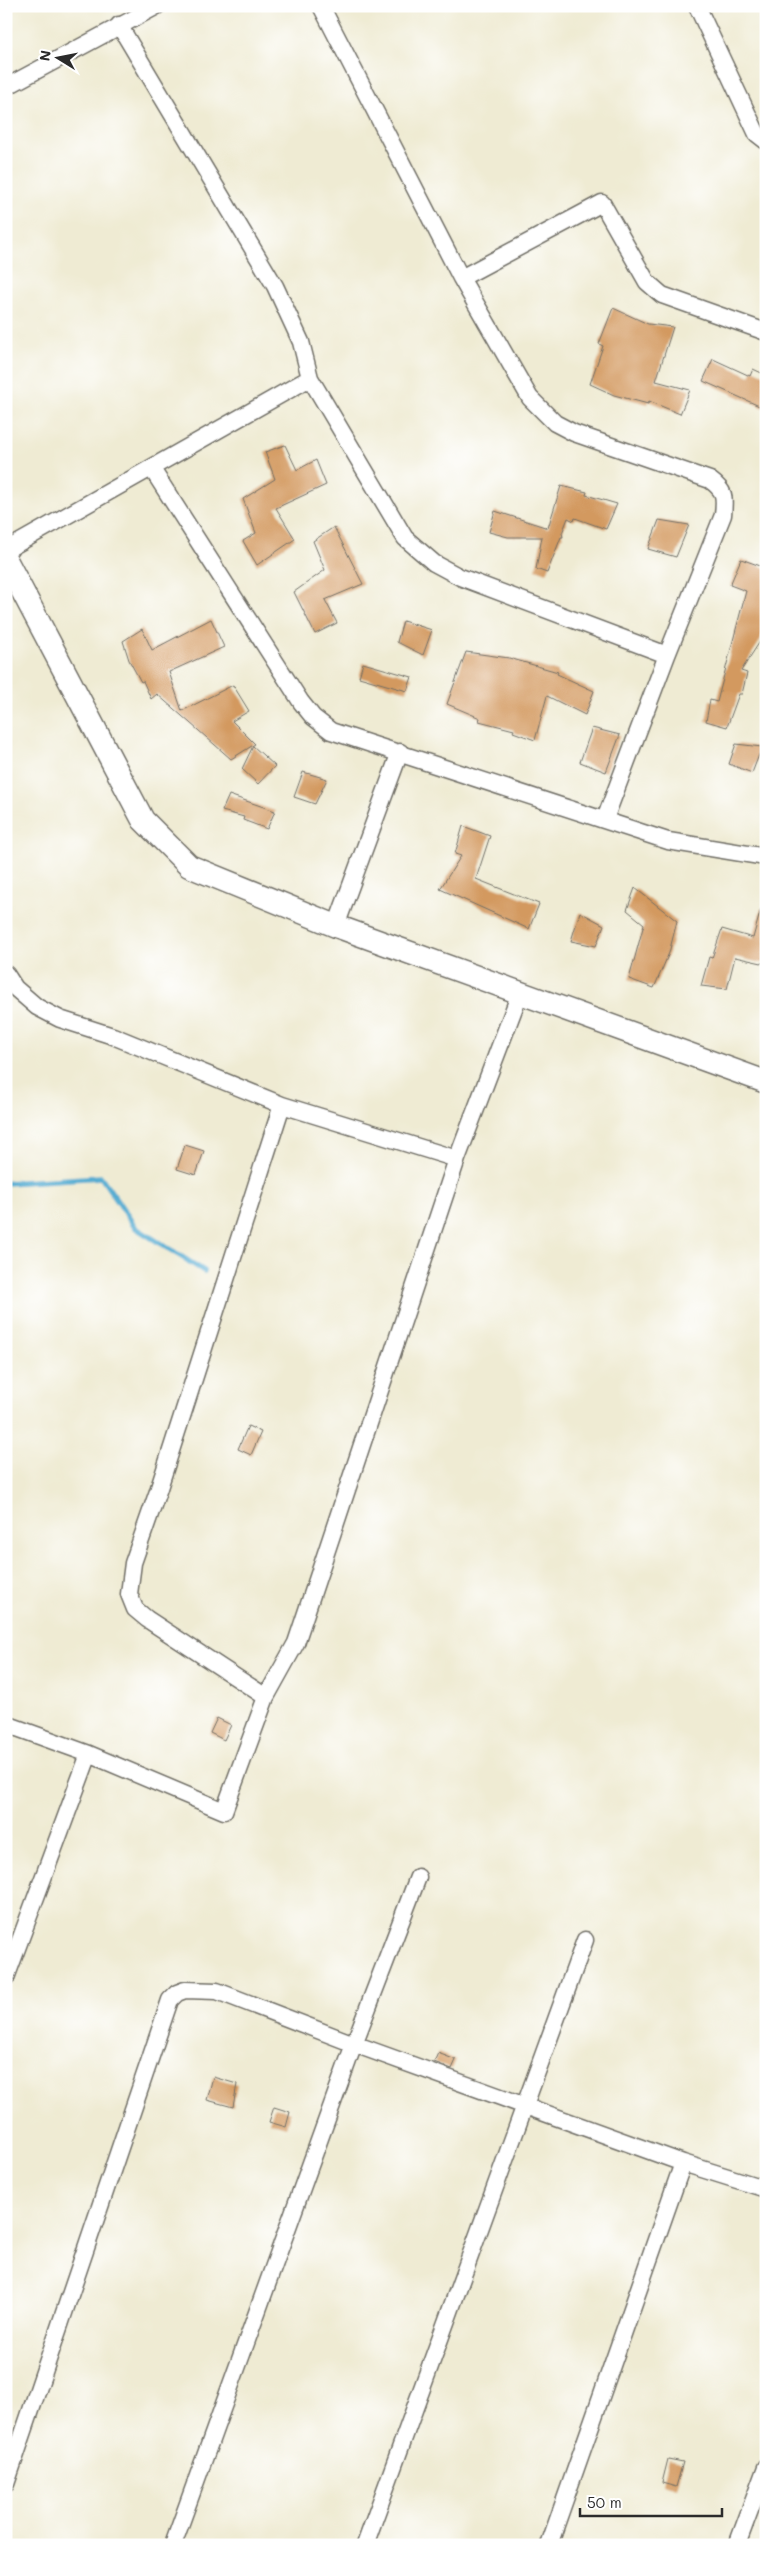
<svg xmlns="http://www.w3.org/2000/svg" width="772" height="2551" font-family="Mali,sans-serif">
<style>
.lines{fill:none;stroke-linecap:round;stroke-linejoin:round}
.stream{stroke:#54acd1;stroke-width:5.5}
.building{fill:#d3995e}
.street-casing{stroke:#706e66;stroke-width:19}
.secondary-casing{stroke:#706e66;stroke-width:25}
.street{stroke:#fff;stroke-width:16}
.secondary{stroke:#fff;stroke-width:22}
</style>
<rect width="100%" height="100%" fill="#fff"/>
<filter id="ink" filterUnits="userSpaceOnUse"><feTurbulence type="fractalNoise" baseFrequency=".02" numOctaves="2"/><feDisplacementMap in="SourceGraphic" scale="10" xChannelSelector="R" yChannelSelector="G"/><feConvolveMatrix kernelMatrix="1 2 1 2 8 2 1 2 1" color-interpolation-filters="sRGB"/></filter>
<filter id="wash" filterUnits="userSpaceOnUse"><feTurbulence type="fractalNoise" baseFrequency=".0096" numOctaves="4" result="noise"/><feDisplacementMap in="SourceGraphic" scale="20" xChannelSelector="R" yChannelSelector="G"/><feGaussianBlur stdDeviation="1.12" result="paint"/><feColorMatrix in="noise" values="0 0 0 0 0 0 0 0 0 0 0 0 0 0 0 0 0 1.4 0 .05"/><feComposite in="paint" operator="in"/></filter>
<g filter="url(#wash)">
<rect width="100%" height="100%" fill="#efebd3"/>
<g class="lines">
<path class="stream" d="M6,1183L101,1177L136,1228L204,1271"/>
</g>
<g id="blocks">
<path class="building" d="M613,308L648,324L673,327L656,381L690,390L680,414L649,401L648,404L614,395L590,384L603,346L599,344Z
M713,359L750,376L753,369L766,375V409L703,381Z
M285,445L297,470L316,460L326,485L276,508L295,539L257,565L243,541L256,533L243,499L275,479L265,452Z
M561,486L587,492L586,495L617,504L606,529L575,518L574,521L568,518L562,533L563,537H561L547,573L536,569L542,537H508L489,532L495,511L548,528Z
M659,520L689,525L676,557L648,549Z
M334,527L363,584L325,600L337,623L315,634L294,592L325,570L313,541Z
M741,559L766,568V626L759,643L741,671L747,673L742,694H739L727,727L706,721L710,700L717,702L746,591L730,585Z
M211,619L224,647L169,672L182,711L233,685L249,711L232,721L255,744L231,759L157,694L151,699L143,681L141,682L129,660L123,641L142,629L152,650Z
M403,621L432,630L423,655L397,642Z
M466,652L509,658L558,672L557,674L594,691L585,715L547,696L535,740L513,732L514,730L479,721L480,718L447,704Z
M363,663L412,677L407,691L359,677Z
M592,728L620,735L606,772L580,762Z
M736,744L762,747L752,773L729,764Z
M253,746L275,766L258,784L242,769Z
M303,772L327,779L315,804L294,797Z
M229,795L275,811L267,829L243,820L244,817L222,811Z
M463,826L490,836L476,879L539,904L529,929L440,889L461,856L455,854Z
M635,888L677,921L669,953L654,988L629,979L644,924L627,910Z
M761,909L766,910V964L735,957L727,989L701,986L709,957L712,958L722,929L753,938Z
M580,912L604,925L596,946L571,941Z
M185,1145L204,1151L196,1175L177,1169Z
M248,1426L261,1432L251,1455L238,1449Z
M217,1718L231,1725L224,1740L210,1733Z
M438,2053L456,2060L452,2069L434,2062Z
M213,2077L237,2084L233,2107L207,2100Z
M274,2107L290,2112L286,2127L269,2122Z
M668,2459L683,2462L676,2487L662,2483Z"/>
</g>
</g>
<g filter="url(#ink)">
<use href="#blocks" fill-opacity="0" stroke="#706e66" stroke-width="1"/>
<g class="lines">
<defs>
<path id="street" d="M321,6L461,278L530,398L555,423L574,433L710,480C725,491 725,496 723,515L667,655L605,819
M697,6L757,134L766,141
M6,87L157,6
M461,278L602,203L647,282L662,295L766,332
M310,378L405,538L434,563L460,577L667,655
M152,469L301,702L313,717L331,731L668,841L766,857
M6,550L310,378L301,342L275,286L119,25
M336,926L400,752
M6,974L15,988L37,1007L60,1019L113,1036L282,1105L457,1159
M266,1697L147,1619L135,1609L129,1594L133,1563L158,1491L282,1105
M6,1724L89,1754L224,1811L266,1697L296,1643L457,1159L520,993
M6,1978L89,1754
M6,2484L170,2000L177,1993L185,1990L217,1991L354,2044L683,2163L766,2189
M173,2545L354,2044L418,1877
M365,2545L585,1940
M549,2545L683,2163
M737,2545L766,2467"/>
<path id="secondary" d="M6,560L143,820L189,866L336,926L766,1082"/>
</defs>
<use href="#street" class="street-casing"/>
<use href="#secondary" class="secondary-casing"/>
<use href="#street" class="street"/>
<use href="#secondary" class="secondary"/>
</g>
</g>
<rect width="772" height="2551" fill="none" stroke="#fff" stroke-width="25"/>
<g transform="translate(58 58) rotate(280)" stroke="#ffffff" stroke-width="4" paint-order="stroke">
<path d="M0-4L9 19L0 12L-9 19Z" fill="#2b2b2b"/>
<text y="-8" font-size="14" font-weight="bold" text-anchor="middle" fill="#2b2b2b">N</text>
</g>
<path d="M580 2508v8h142v-8" fill="none" stroke="#2b2b2b" stroke-width="2.5"/>
<text x="587" y="2508" font-size="15" fill="#2b2b2b" stroke="#ffffff" stroke-width="4" paint-order="stroke">50 m</text>
</svg>
